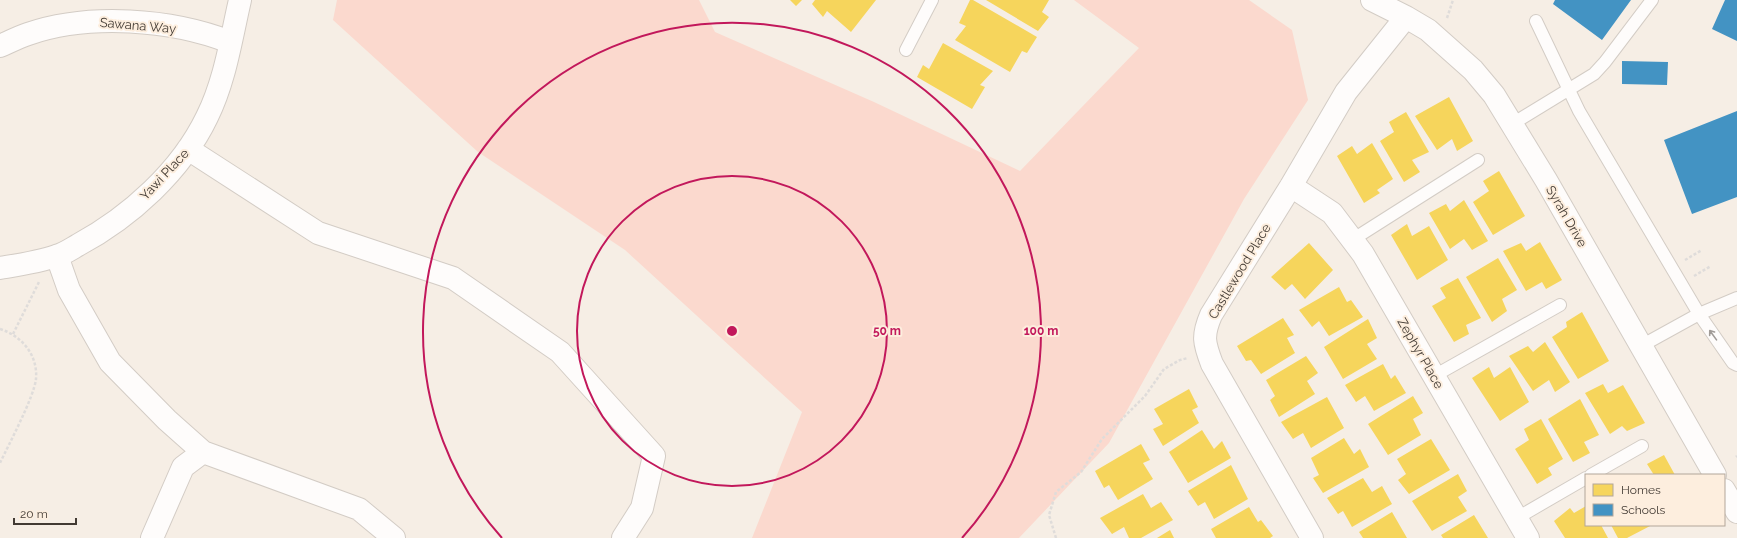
<svg xmlns="http://www.w3.org/2000/svg" width="1737" height="538" font-family="Raleway,sans-serif">
<style>
.green{fill:#fbd9ce}
.homes{fill:#f6d55c}
.schools{fill:#4393c3}
.lines{fill:none;stroke-linecap:round;stroke-linejoin:round}
.service-casing{stroke:#d3ccc5;stroke-width:14}
.minor-casing{stroke:#d3ccc5;stroke-width:24}
.path{stroke:#dfdcda;stroke-width:2.5;stroke-dasharray:3 2;stroke-linecap:butt}
.service{stroke:#fefcfb;stroke-width:12}
.minor{stroke:#fefcfb;stroke-width:22}
.oneway{stroke:#a09b97}
.ring{fill:none;stroke:#c2185b;stroke-width:2}
.labels{text-anchor:middle;stroke-width:4;stroke-linejoin:round;paint-order:stroke}
.street-label{font-size:13px;fill:#423a33;stroke:#fdeede}
.centre{fill:#c2185b;stroke:#fdeede;stroke-width:2}
.ring-label{font-size:12px;text-anchor:middle;font-weight:bold;fill:#c2185b;stroke:#fdeede;stroke-width:4;stroke-linejoin:round;paint-order:stroke}
</style>
<rect width="100%" height="100%" fill="#f6eee5"/>
<path class="green" d="M337,0H699L715,32L874,102L1020,171L1139,48L1074,0H1249L1292,30L1308,100L1244,199L1109,443L1019,538H752L802,412L625,250L478,152L333,20Z"/>
<path class="homes" d="M790,0H802L796,6Z
M815,0H876L851,32L827,11L823,17L812,4Z
M970,0H973L1037,37L1027,53L1022,51L1010,72L955,40L966,26L959,23Z
M986,0H1049L1042,12L1049,17L1038,31Z
M943,43L993,71L980,85L985,87L972,109L917,77L923,65L929,69Z
M1449,97L1473,141L1457,151L1452,139L1437,150L1415,116Z
M1406,112L1429,152L1412,160L1420,172L1404,182L1380,141L1394,132L1389,122Z
M1372,143L1393,179L1377,190L1380,193L1364,203L1337,156L1352,146L1357,154Z
M1499,171L1525,216L1493,235L1473,202L1489,191L1483,181Z
M1464,200L1488,241L1472,250L1464,239L1450,249L1429,213L1446,204L1450,211Z
M1407,224L1412,236L1429,226L1448,260L1417,280L1391,235Z
M1540,242L1562,280L1546,289L1542,282L1526,291L1503,251L1521,243L1526,251Z
M1309,243L1333,270L1305,299L1292,284L1285,290L1271,277Z
M1498,258L1517,290L1502,299L1507,311L1492,322L1466,277Z
M1458,278L1481,318L1466,325L1469,334L1454,342L1432,306L1446,298L1440,288Z
M1339,287L1347,302L1351,300L1363,317L1329,336L1319,321L1312,327L1299,310Z
M1582,312L1609,361L1578,379L1552,337L1567,327L1566,322Z
M1283,318L1294,335L1287,338L1295,353L1261,374L1251,360L1246,361L1237,346Z
M1368,319L1377,338L1367,344L1377,359L1343,379L1324,347Z
M1545,342L1570,382L1555,392L1549,380L1533,391L1509,356L1528,346L1533,352Z
M1306,356L1318,373L1307,381L1315,394L1279,417L1270,400L1275,396L1266,380Z
M1383,364L1391,379L1395,375L1406,393L1374,411L1365,396L1356,402L1345,385Z
M1489,367L1494,378L1510,367L1529,402L1500,421L1472,378Z
M1603,384L1608,393L1623,385L1645,423L1627,431L1622,426L1610,434L1585,393Z
M1189,389L1198,407L1192,410L1199,423L1163,446L1153,429L1163,424L1154,409Z
M1413,396L1423,413L1413,419L1421,435L1388,455L1368,424Z
M1327,397L1344,428L1311,448L1303,433L1293,439L1281,422Z
M1580,399L1599,435L1584,442L1590,453L1573,462L1548,419Z
M1541,419L1563,459L1548,468L1552,475L1537,484L1515,449L1529,440L1524,429Z
M1202,430L1214,449L1222,441L1231,458L1188,483L1169,452Z
M1344,438L1354,454L1360,449L1369,467L1323,493L1313,478L1319,475L1311,458Z
M1431,439L1450,470L1409,494L1398,480L1406,474L1397,459Z
M1141,444L1150,460L1143,463L1153,479L1118,500L1109,485L1104,488L1095,471Z
M1664,455L1675,475H1654L1647,464Z
M1231,465L1248,499L1214,519L1205,502L1198,506L1188,491Z
M1458,474L1467,491L1458,497L1467,511L1432,531L1412,501Z
M1363,478L1372,492L1382,486L1392,504L1352,527L1343,511L1338,514L1327,498Z
M1143,494L1151,508L1161,502L1173,520L1141,538H1129L1124,527L1112,534L1100,518Z
M1586,506V525H1601L1608,538H1565L1554,521L1570,508L1574,513Z
M1249,507L1258,522L1261,520L1273,536L1270,538H1216L1211,529Z
M1392,512L1407,538H1363L1359,532Z
M1474,515L1488,538H1443L1441,535Z
M1611,525H1652L1627,538H1618Z
M1170,530L1174,538H1157Z"/>
<path class="schools" d="M1555,0H1631L1602,40L1553,4Z
M1725,0H1737V41L1712,29Z
M1622,61L1668,62L1667,85L1622,84Z
M1737,111V197L1692,214L1664,140Z"/>
<g class="lines">
<defs>
<path id="service" d="M1536,21L1579,111L1699,314L1737,298
M906,50L932,0
M1512,124L1594,74L1605,62L1652,0
M1352,240L1478,160
M1641,346L1699,314L1733,363L1737,365
M1434,376L1560,305
M1591,475L1642,446
M1517,518L1586,478"/>
<path id="minor" d="M1372,0L1406,17L1428,30L1473,70L1494,95L1546,180L1715,475
M0,46C9,42 19,37 28,34C89,13 171,19 230,42
M188,149L318,233L453,278L560,352L654,456L642,508L623,538
M1291,186L1332,213L1363,254L1528,538
M57,256L69,290L110,362L167,420L203,452
M0,268C18,265 39,262 56,256C64,254 71,249 78,245C130,217 181,171 207,117C225,81 231,39 240,0
M1724,490L1737,512
M152,538L183,467L203,452L359,509L394,538
M1312,538L1212,364C1204,343 1202,336 1211,315L1291,186L1346,92L1406,17"/>
</defs>
<use href="#service" class="service-casing"/>
<use href="#minor" class="minor-casing"/>
<path class="path" d="M1447,18L1453,0
M1685,260L1702,250
M1694,276L1711,266
M0,329C22,336 38,355 36,379C34,397 9,444 0,463
M13,334L39,282
M1736,457L1737,456
M1056,538L1049,515L1056,492L1081,472L1102,439L1145,396L1164,369L1180,360L1188,358"/>
<use href="#service" class="service"/>
<use href="#minor" class="minor"/>
</g>
<defs><path id="oneway-shaft" d="M-6 0H5M1.5-3L5.5 0L1.5 3" fill="none" stroke-width="1.6" stroke-linecap="round" stroke-linejoin="round"/></defs>
<use class="oneway" href="#oneway-shaft" transform="translate(1713 335) rotate(-126)"/>
<g class="ring">
<circle cx="732" cy="331" r="155"/>
<path d="M502 538A309 309 0 1 1 962 538"/>
</g>
<g class="labels">
<g class="street-label">
<text transform="translate(138 25) rotate(5)" y="5">Sawana Way</text>
<text transform="translate(164 174) rotate(-47)" y="5">Yawi Place</text>
<text transform="translate(1567 216) rotate(60)" y="5">Syrah Drive</text>
<text transform="translate(1239 271) rotate(-59)" y="5">Castlewood Place</text>
<text transform="translate(1421 353) rotate(60)" y="5">Zephyr Place</text>
</g>
</g>
<circle cx="732" cy="331" r="6" class="centre"/>
<g class="ring-label">
<text x="887" y="335">50 m</text>
<text x="1041" y="335">100 m</text>
</g>
<rect x="1585" y="474" width="140" height="52" fill="#fdeede" stroke="#b2a69a"/>
<rect x="1593" y="484" width="20" height="12" fill="#f6d55c" stroke="#b2a69a"/>
<text x="1621" y="494" font-size="12" fill="#423a33">Homes</text>
<rect x="1593" y="504" width="20" height="12" fill="#4393c3" stroke="#b2a69a"/>
<text x="1621" y="514" font-size="12" fill="#423a33">Schools</text>
<path d="M14 518v6h62v-6" fill="none" stroke="#423a33" stroke-width="2"/>
<text x="20" y="518" font-size="12" fill="#423a33" stroke="#fdeede" stroke-width="3" paint-order="stroke">20 m</text>
</svg>
